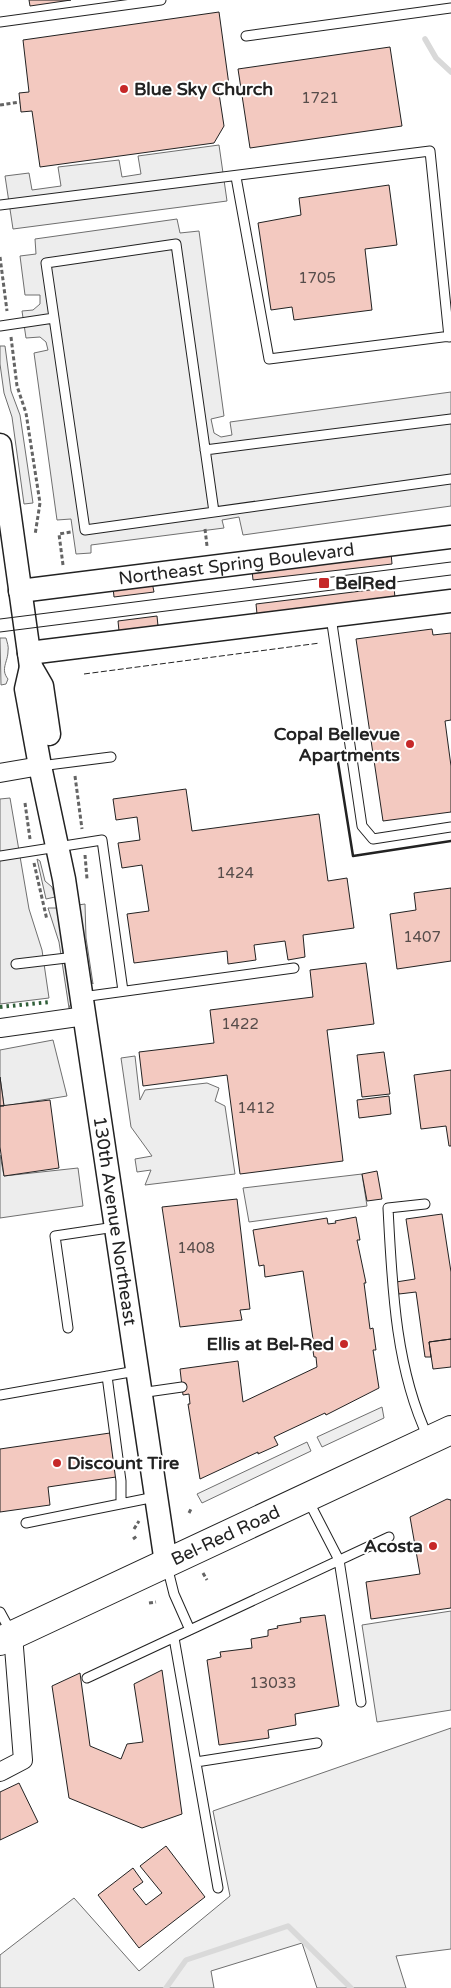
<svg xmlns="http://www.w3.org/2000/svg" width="451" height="1988" font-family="'Varela Round',sans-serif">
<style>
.green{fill:#eee;stroke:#6f6f6f}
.parking{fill:#ededed;stroke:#6f6f6f}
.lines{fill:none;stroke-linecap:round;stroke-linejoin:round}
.stream{stroke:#d9d9d9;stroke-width:5.5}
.building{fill:#f3c9c0;stroke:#222}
.service-casing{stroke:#222;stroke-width:11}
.minor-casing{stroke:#222;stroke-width:20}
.tertiary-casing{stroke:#222;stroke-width:25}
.primary-casing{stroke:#222;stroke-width:30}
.path{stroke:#646464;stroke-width:3;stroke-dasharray:4 2.5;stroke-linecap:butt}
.service{stroke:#fff;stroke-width:9}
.minor{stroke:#fff;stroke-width:18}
.tertiary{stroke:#fff;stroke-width:22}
.primary{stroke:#fff;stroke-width:28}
.tram{stroke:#222;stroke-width:1}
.hedge{stroke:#2f5e38;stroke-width:4;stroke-dasharray:2.5 4;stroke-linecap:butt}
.fence{stroke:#222;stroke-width:1;stroke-dasharray:6 2.5;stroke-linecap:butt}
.wall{stroke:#222;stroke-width:2.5}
.poi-dot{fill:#c62828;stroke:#fff;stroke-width:2}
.labels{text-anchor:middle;stroke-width:4;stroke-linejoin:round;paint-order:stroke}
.number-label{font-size:15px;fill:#564c4a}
.poi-label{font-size:18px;font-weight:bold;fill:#222;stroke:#fff;text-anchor:start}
.street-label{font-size:18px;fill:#222;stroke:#fff}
</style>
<rect width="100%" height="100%" fill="#fff"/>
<path class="green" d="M0,638H6C7,642 9,647 8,651C8,662 0,669 8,679L6,684L1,685Z
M37,859L40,861L45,881L52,887L55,897L46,899Z
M85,904L86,938L93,984L89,977L78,905Z
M48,908H57L71,1003L69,1008L59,942Z
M362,1174L367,1206L249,1222L243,1188Z
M382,1407L384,1418L322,1447L317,1437Z
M307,1442L311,1451L202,1503L197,1494Z
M451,1728V1949L396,1956L406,1988H317L302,1943L211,1971L214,1988H0V1955L74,1898L139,1971L230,1896L213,1811Z"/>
<path class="parking" d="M219,145L227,201L13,229L5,176L29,173L32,190L61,186L58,167L119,160L122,177L141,174L138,156Z
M177,219L180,233L199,231L224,416L211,419L214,433L221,437L232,435L230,422L451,392V506L243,535L239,517L222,520L224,528L91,545V553L76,554L71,519L57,520L34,353L48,350L46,342L40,337L26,338L22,311L33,310L40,304V295H25L20,256L36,254L35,239Z
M0,346H5L11,391L20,415L33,503L24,504L12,417L4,393L0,364Z
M10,798L29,909L42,950L49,998L0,1004V799Z
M53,1040L67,1096L4,1106L0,1077V1050Z
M135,1056L140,1100L145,1090L207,1083L219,1088L215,1101L225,1106L235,1174L145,1185L151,1170L137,1172L135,1159L152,1156L131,1127L121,1058Z
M0,1155L4,1176L78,1168L83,1206L0,1218Z
M451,1611V1710L377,1722L362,1625Z"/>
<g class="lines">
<path class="stream" d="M425,39L436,58L451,72
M166,1988L186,1960L288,1926L351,1988"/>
</g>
<path class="building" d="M29,0H71L30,6Z
M219,12L229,85L218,87L224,126L214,143L40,167L32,111L21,112L19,93L29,92L23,40Z
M390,47L402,126L250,148L238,69Z
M389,185L397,245L365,249L372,310L294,320L292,307L271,310L258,223L301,215L299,198Z
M391,553L392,564L253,580L252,570Z
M152,582L154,592L114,597L113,587Z
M394,587L395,598L257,614L256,604Z
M157,616L158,626L119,631L118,621Z
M432,629L433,635L451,633V720L445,721L451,766V812L383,821L356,639Z
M186,789L192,831L319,814L328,881L347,878L354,928L303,935L305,957L288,960L285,941L254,945L256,960L228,964L227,951L134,963L127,914L149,911L142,865L122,868L118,843L140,840L137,817L116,820L113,799Z
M451,888V961L397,969L390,914L416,910L414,893Z
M366,963L374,1024L327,1030L343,1161L240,1174L227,1075L143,1086L139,1052L214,1043L210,1010L313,997L310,970Z
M384,1052L390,1094L362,1097L357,1055Z
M451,1070V1146H449L446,1126L421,1129L414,1075Z
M0,1077L4,1106H0Z
M389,1096L391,1114L359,1118L357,1100Z
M50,1100L59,1168L4,1176L0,1147V1106Z
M377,1171L382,1199L367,1201L362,1174Z
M237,1199L250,1309L240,1310L242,1320L180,1327L162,1207Z
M442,1214L451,1272V1339L429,1342L431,1357H425L416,1292L399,1294L396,1282L415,1279L406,1219Z
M356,1217L360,1240H357L366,1283H364L370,1329L373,1328L376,1350H373L379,1388L326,1415L325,1413L274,1437L278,1445L258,1454V1452L200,1479L188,1404H190L189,1394L183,1395L180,1369L238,1361L243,1402L317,1367L316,1357H314L311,1339H313L303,1271L265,1277L264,1265L259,1266L253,1230L327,1218L328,1224L336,1223L335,1221Z
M451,1339V1367L433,1369L429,1342Z
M110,1433L116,1477L48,1487L50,1505L0,1512V1449Z
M447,1499L451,1500V1608L371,1619L366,1582L420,1574L410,1517Z
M325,1615L339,1706L295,1714L296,1725L268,1730L269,1738L219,1745L207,1660L221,1657L220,1652L252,1648L251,1639L268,1636V1630L278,1628L277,1626L301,1622L300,1618Z
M162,1670L182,1814L142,1828L69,1798L52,1686L80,1673L90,1746L121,1759L127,1744L143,1742L134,1684Z
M19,1783L38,1822L0,1840V1792Z
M166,1846L205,1897L139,1948L98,1895L133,1868L143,1882L133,1889L146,1905L162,1893L140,1866Z"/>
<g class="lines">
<defs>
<path id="service" d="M0,22L161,0
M246,36L451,8
M236,177L269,359L451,336
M0,205L430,151L449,337
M0,326L54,318
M205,450L451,419
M214,512L176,244L46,263L85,530L451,479
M331,617L362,826L373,839L451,827
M40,766L111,757
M0,856L102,840L123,991
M16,964L75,957
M82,997L294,968
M425,1204L388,1208C392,1284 395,1368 428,1437
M68,1328L55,1236L115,1227
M107,1376L121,1481V1504
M140,1393L182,1387
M0,1395L136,1371
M308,1500L339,1560L361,1702
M26,1523L155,1497
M167,1566L174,1594L190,1630
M0,1612L12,1634
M174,1638L218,1888
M87,1678L389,1537
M196,1762L317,1743"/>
<path id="minor" d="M0,773L40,766
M0,1028L85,1016
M0,1772L23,1760L13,1635"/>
<g id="tertiary">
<path d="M0,445L29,653L31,667L42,686L49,734"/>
<path id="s1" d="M20,591L451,537"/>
<path d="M29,653L451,601"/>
<path id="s2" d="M31,667L26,689L40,766L64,879L166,1563"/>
</g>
<g id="primary">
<path id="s3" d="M0,1641L451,1430"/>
</g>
</defs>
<use href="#service" class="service-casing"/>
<use href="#minor" class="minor-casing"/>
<use href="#tertiary" class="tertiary-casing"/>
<use href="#primary" class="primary-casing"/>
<path class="path" d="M0,105L20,102
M0,257L7,311
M11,337L17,386L26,413L40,503L35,535
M205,529L207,546
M63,565L59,534L71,532
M75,776L82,829
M25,803L30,839
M85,855L87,879
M34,863L47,920
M189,1513L191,1509
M134,1529L139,1521
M133,1539L137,1536
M203,1573L207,1580
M149,1603L156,1602"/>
<use href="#service" class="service"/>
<use href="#minor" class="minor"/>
<use href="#tertiary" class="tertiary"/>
<use href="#primary" class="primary"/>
<path class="tram" d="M0,619L451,562
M0,632L451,575"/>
<path class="hedge" d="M0,1007L50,1002"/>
<path class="fence" d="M84,674L320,643"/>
<path class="wall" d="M338,762L353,856L451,841"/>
</g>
<g class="poi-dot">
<circle cx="124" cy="89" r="5"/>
<rect x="318" y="577" width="12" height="12" rx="2.5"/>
<circle cx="410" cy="744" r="5"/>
<circle cx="344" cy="1344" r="5"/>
<circle cx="57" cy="1463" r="5"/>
<circle cx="433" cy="1546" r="5"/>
</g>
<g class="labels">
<g class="number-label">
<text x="320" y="103">1721</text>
<text x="317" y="283">1705</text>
<text x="235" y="878">1424</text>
<text x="422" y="942">1407</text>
<text x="240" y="1029">1422</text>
<text x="256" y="1113">1412</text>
<text x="196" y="1253">1408</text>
<text x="273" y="1688">13033</text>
</g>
<g class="poi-label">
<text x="134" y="95">Blue Sky Church</text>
<text x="335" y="589">BelRed</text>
<text x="400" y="740" text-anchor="end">Copal Bellevue<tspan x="400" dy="21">Apartments</tspan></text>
<text x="334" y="1350" text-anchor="end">Ellis at Bel-Red</text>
<text x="67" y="1469">Discount Tire</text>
<text x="423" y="1552" text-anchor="end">Acosta</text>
</g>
<g class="street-label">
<text dy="6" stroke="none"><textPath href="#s1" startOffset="218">Northeast Spring Boulevard</textPath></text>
<text dy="6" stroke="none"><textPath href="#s2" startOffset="562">130th Avenue Northeast</textPath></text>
<text dy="6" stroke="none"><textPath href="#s3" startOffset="249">Bel-Red Road</textPath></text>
</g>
</g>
</svg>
